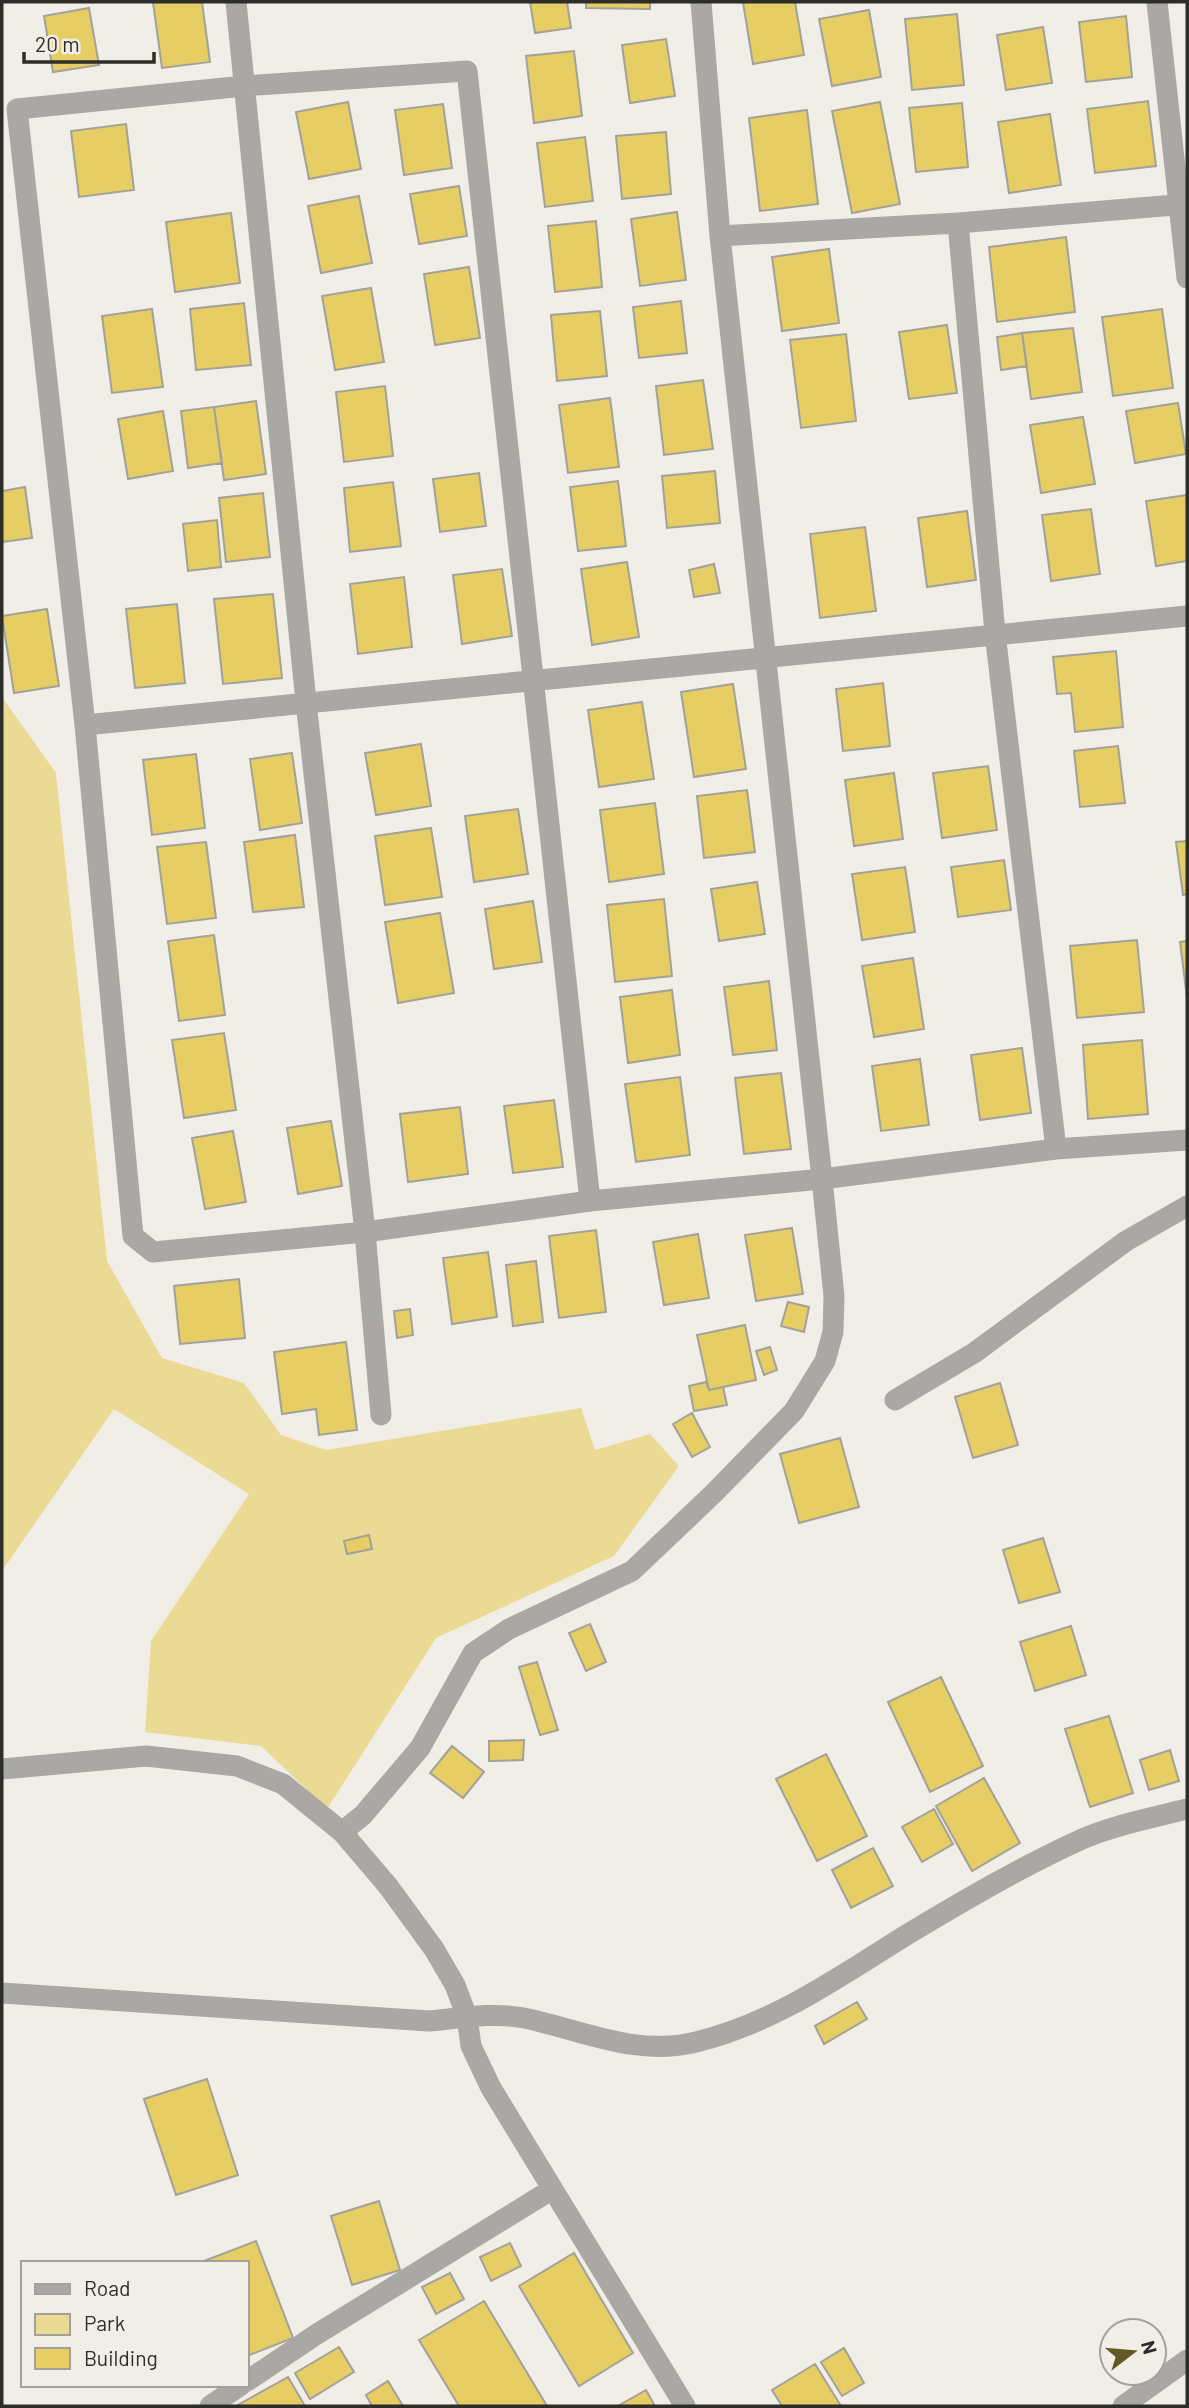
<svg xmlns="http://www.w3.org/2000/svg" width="1189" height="2408" font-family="Barlow,sans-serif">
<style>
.green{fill:#ebda94}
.building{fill:#e6cd64;stroke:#a3a29a;stroke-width:2}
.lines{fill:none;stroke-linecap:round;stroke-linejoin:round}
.minor{stroke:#a9a8a5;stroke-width:21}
</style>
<rect width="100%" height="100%" fill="#f0eee6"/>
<path class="green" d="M2,697L56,773L107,1261L162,1358L244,1383L281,1435L326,1450L581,1408L595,1450L650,1434L679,1466L614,1556L436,1638L327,1809L261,1746L145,1732L151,1641L249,1494L114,1409L2,1571Z"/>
<path class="building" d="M153,2H202L210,62L162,68Z
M530,2H567L571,28L535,33Z
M586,2H650V9L586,8Z
M743,2H795L804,55L753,64Z
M89,8L99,65L53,72L44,16Z
M869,10L881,77L832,86L819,19Z
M957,14L964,85L912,90L905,19Z
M1126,16L1132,77L1086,82L1079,22Z
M1043,27L1052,83L1006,90L997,35Z
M666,39L675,96L630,103L622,45Z
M574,51L582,116L534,123L526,56Z
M1148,101L1156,166L1095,173L1087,109Z
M348,102L361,169L309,179L296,112Z
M880,102L900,204L852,213L832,111Z
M962,103L968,167L916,172L909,108Z
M443,104L452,168L404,175L395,110Z
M807,110L818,204L760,211L749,118Z
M1050,114L1061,185L1009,193L998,122Z
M126,124L134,190L79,197L71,131Z
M666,132L671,194L622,199L616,136Z
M585,137L593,201L545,207L537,143Z
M459,186L467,236L419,244L410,194Z
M359,196L372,263L321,273L308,206Z
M677,212L686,280L640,286L631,219Z
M231,213L240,283L175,292L166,222Z
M596,221L602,287L555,292L548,226Z
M1066,237L1075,312L997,322L989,247Z
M829,249L839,323L782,331L772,257Z
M469,267L480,338L435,345L424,274Z
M371,288L384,362L335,370L322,296Z
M681,301L687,353L639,358L633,307Z
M244,303L251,365L196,370L190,309Z
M152,309L163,387L112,393L102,316Z
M1162,309L1173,388L1113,396L1102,317Z
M600,311L607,376L557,381L551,315Z
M947,325L957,393L909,399L899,332Z
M1073,328L1082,392L1031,399L1022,333Z
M1022,333L1027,366L1001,370L997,337Z
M846,334L856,421L801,428L790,340Z
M703,380L713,449L664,455L656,386Z
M385,386L393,456L344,462L336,392Z
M610,398L619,467L568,473L559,405Z
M256,401L266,474L224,480L214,407Z
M1178,403L1186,454L1135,463L1126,411Z
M214,407L222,463L188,468L181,411Z
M163,411L173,471L128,479L118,419Z
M1083,417L1095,484L1041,493L1030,425Z
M715,471L720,523L667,528L662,476Z
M479,473L486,526L440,532L433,479Z
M618,481L626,546L578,551L570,487Z
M393,482L401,546L350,552L344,488Z
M25,487L32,538L2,542V491Z
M263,493L270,557L226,562L219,498Z
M1187,495V561L1156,566L1146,501Z
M1091,509L1100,574L1051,581L1042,515Z
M967,511L976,580L927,587L918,518Z
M217,520L221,567L188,571L183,524Z
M865,527L876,611L820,618L810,534Z
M627,562L639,637L592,645L581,569Z
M714,564L720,593L694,597L689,570Z
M502,569L512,636L462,644L453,575Z
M404,577L412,647L358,654L350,584Z
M273,594L282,678L223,684L214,599Z
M177,604L185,683L135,688L126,609Z
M47,609L59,686L14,693L2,616Z
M1116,651L1123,727L1075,732L1071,693L1057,694L1053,657Z
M883,683L890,746L843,751L836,689Z
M733,684L746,769L694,777L681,692Z
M642,702L654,779L599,787L588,710Z
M421,744L431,806L376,815L365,753Z
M1118,746L1125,803L1080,807L1074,751Z
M292,753L302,823L260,830L250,759Z
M196,754L205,828L152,835L143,760Z
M988,766L997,830L942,838L933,773Z
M894,773L903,839L854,846L845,780Z
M747,790L755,852L704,858L697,796Z
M655,803L664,874L609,882L600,810Z
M518,809L528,874L474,882L465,816Z
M431,828L442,897L385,905L375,836Z
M295,835L304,907L253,912L244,842Z
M1187,841V894L1183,895L1176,842Z
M206,842L216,918L167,924L157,847Z
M1004,860L1011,910L958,917L951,867Z
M905,867L915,932L862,940L852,874Z
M757,882L765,934L719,941L711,889Z
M664,899L672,976L615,982L607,905Z
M533,901L542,962L494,969L485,909Z
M440,913L454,993L398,1003L385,922Z
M214,935L225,1015L179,1021L168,941Z
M1137,940L1144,1012L1077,1018L1070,946Z
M1187,941V998L1180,942Z
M913,958L924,1029L874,1037L862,966Z
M769,981L777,1050L733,1055L724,987Z
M672,990L680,1055L628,1063L620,997Z
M224,1033L236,1110L184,1118L172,1040Z
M1142,1040L1148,1114L1088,1119L1083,1045Z
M1022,1048L1031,1113L980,1120L971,1055Z
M920,1059L929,1125L881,1131L872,1066Z
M781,1073L791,1149L744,1154L735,1078Z
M680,1077L690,1155L636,1162L625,1084Z
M554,1100L563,1167L513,1173L504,1106Z
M460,1107L468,1174L408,1182L400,1114Z
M331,1121L342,1186L298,1194L287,1128Z
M233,1131L246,1202L205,1209L192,1138Z
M792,1228L803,1294L756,1301L745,1235Z
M596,1230L606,1312L559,1318L549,1236Z
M698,1234L709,1298L664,1305L653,1242Z
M488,1252L497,1317L452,1324L443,1258Z
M536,1261L543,1322L513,1326L506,1265Z
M239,1279L245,1338L180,1344L174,1286Z
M788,1302L809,1307L804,1332L781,1326Z
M410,1309L413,1335L397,1338L394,1311Z
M745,1325L756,1380L709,1390L697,1335Z
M346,1342L357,1430L319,1435L316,1409L282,1414L274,1352Z
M770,1347L777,1370L764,1375L756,1351Z
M706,1382L709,1390L723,1387L727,1405L694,1411L689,1386Z
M1000,1383L1018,1445L973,1458L955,1397Z
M692,1413L710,1447L692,1457L673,1424Z
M840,1438L859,1507L799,1523L780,1454Z
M369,1535L372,1549L347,1554L344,1541Z
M1043,1538L1060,1592L1019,1603L1003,1550Z
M590,1624L606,1662L586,1671L569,1633Z
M1071,1626L1086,1675L1035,1691L1020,1642Z
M537,1662L558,1730L540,1735L519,1667Z
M941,1677L983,1766L930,1792L888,1702Z
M1109,1716L1133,1793L1090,1807L1065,1729Z
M524,1740L523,1760L489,1761V1741Z
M452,1746L484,1772L463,1798L430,1773Z
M1170,1750L1179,1781L1149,1790L1140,1760Z
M826,1754L867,1836L817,1861L776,1779Z
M984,1778L1020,1843L972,1871L936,1806Z
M934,1809L953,1844L922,1862L902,1827Z
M873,1848L893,1886L851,1908L832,1870Z
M857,2002L867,2019L824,2044L815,2026Z
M207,2079L238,2175L176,2195L144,2099Z
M379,2201L400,2270L352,2285L331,2216Z
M256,2241L293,2338L247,2356V2263H199Z
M510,2243L521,2266L491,2281L480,2257Z
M574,2253L633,2353L579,2386L519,2286Z
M450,2273L464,2299L436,2314L422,2287Z
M484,2301L547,2406H459L419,2340Z
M339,2347L354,2372L310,2399L295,2373Z
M844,2348L864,2383L842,2396L821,2362Z
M815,2364L841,2406H782L772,2390Z
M288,2377L305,2406H236Z
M388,2381L403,2406H372L366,2395Z
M646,2390L655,2406H618Z"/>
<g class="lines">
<path class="minor" d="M236,2L306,702L365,1232L381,1415
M1157,2L1187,278
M958,223L995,633L1056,1149
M720,236L958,223L1187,204
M85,725L1187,616
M590,1201L467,71L244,86L17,109L85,725L133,1236L153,1252L365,1232L590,1201L822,1179L1056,1149L1187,1140
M895,1400L974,1353L1126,1241L1187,1206
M2,1769L146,1756L237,1766L283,1784L342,1832L388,1886L434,1949L455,1985L467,2017L471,2046L491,2088L685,2406
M342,1832L363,1815L420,1748L473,1653L509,1629L632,1571L714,1493L794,1411L825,1361L833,1332L834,1296L822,1179L720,236L701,2
M2,1993L429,2021C461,2018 493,2012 524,2018C582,2030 635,2057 696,2042C775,2023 840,1976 908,1934C963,1901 1021,1867 1080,1840C1113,1825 1152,1818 1187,1809
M247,2381L317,2334L551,2190
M210,2406L241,2385
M1123,2406L1187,2360"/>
</g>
<rect width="1189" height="2408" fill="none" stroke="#2d2d2a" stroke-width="7"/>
<rect x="21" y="2261" width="228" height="126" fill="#f0eee6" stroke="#a2a19b" stroke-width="2"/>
<rect x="35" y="2284" width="35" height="10" fill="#a9a8a5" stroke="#a2a19b" stroke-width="2"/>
<text x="84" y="2296" font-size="21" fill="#2d2d2a">Road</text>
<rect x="35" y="2314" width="35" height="21" fill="#ebda94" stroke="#a2a19b" stroke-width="2"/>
<text x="84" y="2331" font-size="21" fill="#2d2d2a">Park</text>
<rect x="35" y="2348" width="35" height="21" fill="#e6cd64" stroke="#a2a19b" stroke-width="2"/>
<text x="84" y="2366" font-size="21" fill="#2d2d2a">Building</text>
<g transform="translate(1133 2352) rotate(74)"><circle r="33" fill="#f0eee6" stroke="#a2a19b" stroke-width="2"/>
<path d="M0-5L12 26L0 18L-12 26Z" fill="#645825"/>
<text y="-10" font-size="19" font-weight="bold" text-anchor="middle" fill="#2d2d2a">N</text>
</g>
<path d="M24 52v10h130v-10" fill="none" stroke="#2d2d2a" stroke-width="3.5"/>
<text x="35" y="52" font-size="21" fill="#2d2d2a" stroke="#f0eee6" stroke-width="5" paint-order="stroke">20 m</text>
</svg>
